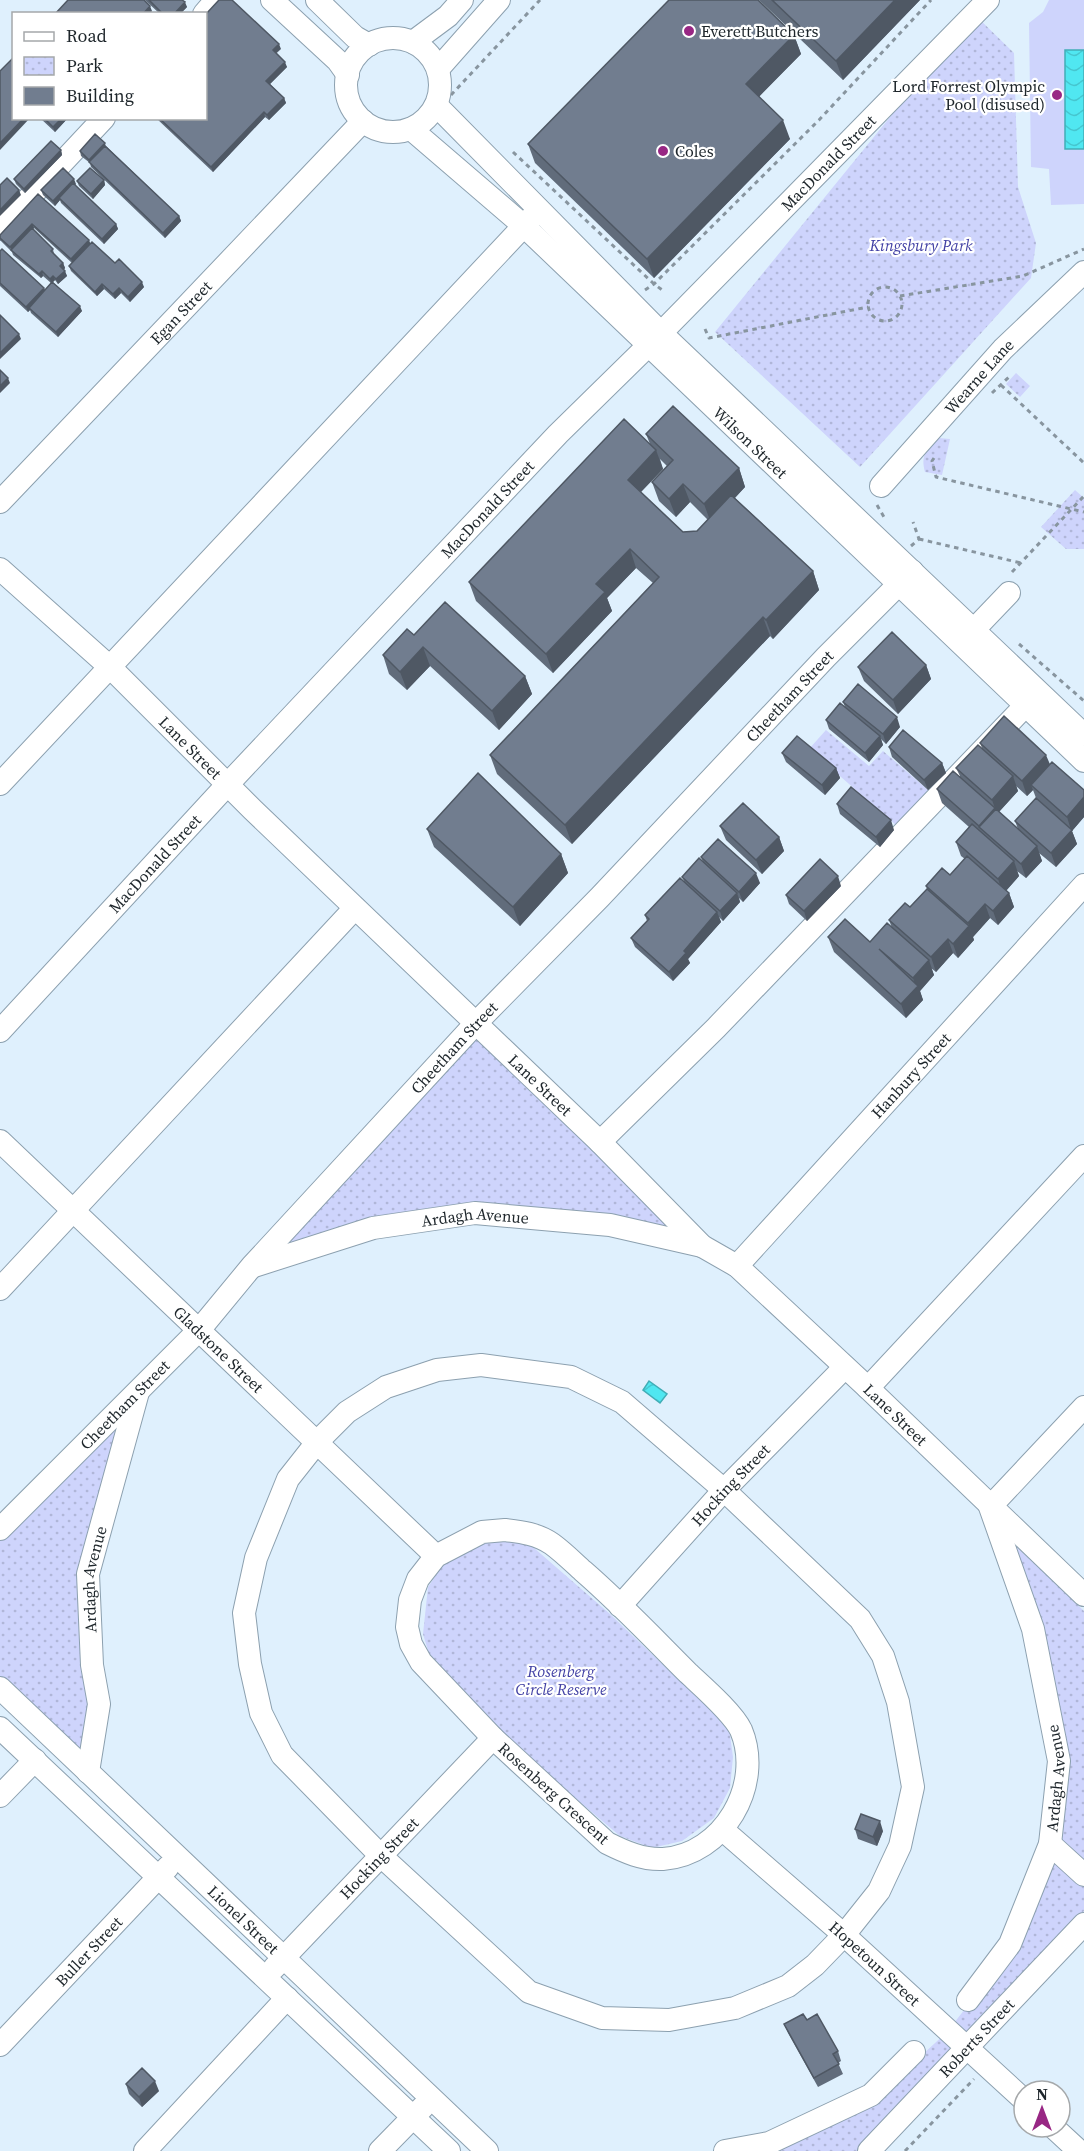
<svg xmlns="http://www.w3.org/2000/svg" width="1084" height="2151" font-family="'Source Serif 4',serif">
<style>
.grass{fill:#ced4fc}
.park{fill:url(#park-dots)}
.water{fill:url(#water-waves);stroke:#41adb6;stroke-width:1.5}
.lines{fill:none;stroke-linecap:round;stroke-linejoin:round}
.minor-casing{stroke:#8ca0af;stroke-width:24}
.path{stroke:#88959f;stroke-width:3;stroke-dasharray:4.5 4.5;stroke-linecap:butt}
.minor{stroke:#fff;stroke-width:22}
.wall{fill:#616c7b;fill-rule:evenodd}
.shaded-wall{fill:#4f5864}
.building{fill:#717d8f;stroke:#4f5864;stroke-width:1.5}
.poi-dot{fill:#982784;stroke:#fff;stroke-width:2}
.labels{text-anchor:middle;stroke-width:4.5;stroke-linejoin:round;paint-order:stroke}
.poi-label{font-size:16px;fill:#1e262b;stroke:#fff;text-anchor:start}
.street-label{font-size:16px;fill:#1e262b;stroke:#fff}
.park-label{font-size:16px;font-style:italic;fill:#4342a5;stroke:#fff}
</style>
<defs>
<pattern id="park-dots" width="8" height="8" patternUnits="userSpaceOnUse" patternTransform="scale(1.5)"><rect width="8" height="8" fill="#ced4fc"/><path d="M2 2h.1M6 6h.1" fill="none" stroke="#b0b6d8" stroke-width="1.8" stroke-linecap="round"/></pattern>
<pattern id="water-waves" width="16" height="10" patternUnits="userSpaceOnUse" patternTransform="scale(1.5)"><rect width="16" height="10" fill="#50e7f1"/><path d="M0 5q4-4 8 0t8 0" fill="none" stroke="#45c6cf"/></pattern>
</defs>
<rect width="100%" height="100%" fill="#dff0fd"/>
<path class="grass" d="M1049,0H1084V204L1051,205L1049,169L1031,167L1029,23L1043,12Z"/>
<path class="park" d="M974,14L1014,53L1018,187L1036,243L1031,278L860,467L715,332Z
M1016,373L1030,386L1020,397L1006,384Z
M939,438L950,439L942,475L925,472C920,455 927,449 939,438Z
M1075,490L1084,498V549H1066L1041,527Z
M826,730L869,766L883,751L928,790L897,826L809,749Z
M477,1022L702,1246L475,1213L252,1266Z
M138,1392L88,1574V1772L0,1688V1529Z
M1008,1539L1084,1611V1911L857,2151H758L873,2100L947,2032L1014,1946L1064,1761Z
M479,1540L526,1541L610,1614L729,1728L733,1757L730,1788L714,1818L682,1841L652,1848L620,1836L498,1733L430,1657L423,1634L428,1587L444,1563Z"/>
<path class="water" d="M1065,50H1084V149H1065Z
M649,1381L667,1394L660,1403L643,1390Z"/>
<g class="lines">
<defs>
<g id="minor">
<path d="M272,0L338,61L348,75"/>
<path d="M317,0L355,37L369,45"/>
<path d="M204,14L216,0"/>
<circle cx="393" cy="85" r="47"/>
<path d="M413,42L448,16L462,0"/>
<path d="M438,69L499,0"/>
<path d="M436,105L661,333L1084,735"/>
<path id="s1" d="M411,129L524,226L1084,761"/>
<path d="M0,229L104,118"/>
<path id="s2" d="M881,486L1003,349L1084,272"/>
<path id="s3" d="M0,502L363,121"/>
<path id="s4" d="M0,569L111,668L253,810L600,1142L702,1246L737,1266L868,1388L1084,1595"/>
<path d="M964,640L1009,593"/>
<path d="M0,784L534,215"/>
<path id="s5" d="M0,1031L227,785L558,434L661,333L988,0"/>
<path id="s6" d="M0,1141L436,1556"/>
<path d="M600,1142L716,1028L1025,706"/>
<path id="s7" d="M254,1266L373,1228L475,1213L610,1225L702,1246"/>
<path id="s8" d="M737,1266L1084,885"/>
<path d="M0,1289L355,908"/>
<path d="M481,1365L571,1377L622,1402L724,1490L860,1619L883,1656L898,1702L913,1787L900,1846L879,1891L844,1935L815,1965L788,1986L735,2008L669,2020L602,2018L529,1992L380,1855L282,1755L261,1713L250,1664L244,1613L256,1558L288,1479L318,1441L347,1412L386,1387L437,1370Z"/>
<path d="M868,1388L1084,1156"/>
<path id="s9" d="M0,1529L200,1329L252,1266L477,1022L600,897L826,657L912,571"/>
<path d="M505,1530C522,1532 538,1534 552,1544C563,1552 573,1562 583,1571C620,1603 654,1639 688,1673C703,1687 733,1713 741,1730C764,1785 723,1855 663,1859C643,1860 625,1852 607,1843L493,1738L421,1662L411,1644L407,1627L410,1600L418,1579L436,1556L482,1532Z"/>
<path id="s10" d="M620,1606L724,1490L845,1367"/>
<path id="s11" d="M0,1688L487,2151"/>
<path d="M0,1728L449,2151"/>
<path id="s12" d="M88,1772L99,1704L92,1665L88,1574L138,1392"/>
<path d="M0,1796L35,1760"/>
<path id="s13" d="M723,1830L844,1935L1024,2100"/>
<path d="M1050,1844L1084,1875"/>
<path id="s14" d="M274,1968L493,1738"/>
<path id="s15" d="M968,2000L1010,1944L1050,1844L1059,1761L1033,1629L990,1507L1084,1407"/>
<path id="s16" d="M0,2045L168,1867"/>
<path d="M1053,2127L1079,2151"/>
<path d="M145,2151L287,1998"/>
<path d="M380,2151L423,2107"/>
<path d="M725,2151L769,2143L871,2095L914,2052"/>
<path id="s17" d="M869,2151L1084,1924"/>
</g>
</defs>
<use href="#minor" class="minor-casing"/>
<path class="path" d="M451,95L540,0
M513,152L654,284L665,292
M868 304a17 17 0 1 1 34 0a17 17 0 1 1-34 0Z
M645,290L654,284L819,120L931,0
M900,296L1023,276L1084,249
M705,329L709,338L868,307
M1001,385L1084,463
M992,393L1010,376
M934,458L932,461L936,477L1084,512
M877,505L884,517
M919,539L1021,563
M911,546L919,539L913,522
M1012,572L1084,496
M1019,644L1084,701
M905,2151L974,2079"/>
<use href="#minor" class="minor"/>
</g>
<path class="wall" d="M145,0H182L187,7L180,14H160Z
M759,0H920L843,80Z
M794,35L801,54L759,96L790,139L654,278L535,163L528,144Z
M281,49L276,53L287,67L270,84L284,98L286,103L269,120L265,117L213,172L156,118H206Z
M40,118H68L55,132Z
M106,146L179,216L181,221L165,238L91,167L90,163L81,156L80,151Z
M61,150L62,155L25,193L16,184L14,179Z
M104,180L105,185L93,199L79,186L77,181Z
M76,184L75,185L116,224L118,229L104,244L61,203L60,200L55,206L43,195L41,190Z
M38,194L90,244L144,287L130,302L121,293L115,299L104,289L97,296L71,271L69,266L72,263L34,228L33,229L53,249L54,254L63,263L65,268L64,270L67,276L58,284L55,280L53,282L82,311L58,337L31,313L30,310L28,312L0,286V251L45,290L51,283L43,276L41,278L13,255L12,252L0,240V235Z
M646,434L739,468L745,487L735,498L813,571L819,590L773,639L770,636L572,844L497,774L490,755L653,583L636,568L607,598L612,611L553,673L476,601L469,582L650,444ZM660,459L667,466L652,482L659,501L676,517L690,502L708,520L697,531L683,532L641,492L663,469Z
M414,635L525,676L532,694L499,730L430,666L407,690L389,674L383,655Z
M926,665L931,679L898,714L864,681L858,667Z
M843,702L900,727L886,744L881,739L883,745L869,762L829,729L826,720L845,707Z
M980,743L1050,764L1084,790V817L1072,831L1077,844L1056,867L1039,853L1042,861L1026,878L1017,871L1019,876L1006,891L1009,893L1014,907L998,925L990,918L973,937L974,940L958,958L953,953L936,972L931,968L934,975L920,991L923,1000L906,1018L834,952L828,937L870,942L892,928L889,920L910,907L927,889L926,886L950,875L965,859L961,856L956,842L969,827L942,803L937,789L960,776L956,768L982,748ZM1016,786L1027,796L1033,790L1036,798L1015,821L1018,829L999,812L1018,791Z
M889,747L942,763L946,773L928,790L892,757Z
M782,753L836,768L840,778L825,795L786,762Z
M837,804L894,830L880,847L840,814Z
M720,826L779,837L784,851L762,874L726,840Z
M427,829L561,854L568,873L520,926L434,847Z
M701,857L760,883L743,902L739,898L740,902L723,921L719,917L721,922L688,959L690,963L673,981L635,947L631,938L647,921L645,915L684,881L682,877L703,862Z
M841,886L807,921L789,904L786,895Z
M855,1829L883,1831L877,1846L858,1839Z
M807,2020L838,2051L841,2061L838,2063L843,2074L818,2087L788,2033L784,2024Z
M126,2084L159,2091L142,2107L129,2094Z"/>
<path class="shaded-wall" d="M895,0H920L843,80L836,61Z
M185,2L187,7L180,14H174Z
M150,6L152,11L150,14H143Z
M794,35L801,54L753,103L746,84Z
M279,44L281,49L274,55L273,50Z
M285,62L287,67L268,86L266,81Z
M284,98L286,103L269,120L267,115Z
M264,112L265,117L213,172L211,167Z
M24,118H30L0,150V143Z
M62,118H68L55,132L53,127Z
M783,120L790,139L654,278L647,259Z
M105,143L106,148L91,164L89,160Z
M61,150L62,155L25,193L24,189Z
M74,179L76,184L61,199L59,198L60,200L55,206L53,201Z
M104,180L105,185L93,199L91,194Z
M19,190L21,195L0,216V210Z
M179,216L181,221L165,238L163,233Z
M32,224L34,228L13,251L10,247Z
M116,224L118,229L104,244L102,239Z
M89,240L91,245L73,264L71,259Z
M63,263L65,268L62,271L60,266Z
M42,271L43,276L41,278L39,274Z
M65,271L67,276L58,284L56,279Z
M53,276L55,280L51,284L50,279Z
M142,282L144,287L130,302L128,297Z
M102,284L104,289L97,296L95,292Z
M44,288L46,292L29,308L30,310L28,312L26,307Z
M119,288L121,293L115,299L113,294Z
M80,306L82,311L58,337L56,332Z
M19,334L21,339L0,359V353Z
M8,378L10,383L0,393V386Z
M656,450L663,469L635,498L628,480Z
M739,468L745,487L711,523L704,504Z
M683,484L690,502L676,517L669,499Z
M630,549L636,568L607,598L612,611L553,673L546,654L596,584Z
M813,571L819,590L773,639L766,620Z
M763,617L770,636L572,844L565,825Z
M423,647L430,666L407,690L400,672Z
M926,665L931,679L898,714L893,700Z
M525,676L532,694L499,730L492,711Z
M897,717L900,727L886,744L883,734Z
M880,736L883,745L869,762L865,753Z
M1046,755L1052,769L1031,785L1033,790L1027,796L1022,781Z
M942,763L946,773L928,790L924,780Z
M836,768L840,778L825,795L822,785Z
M1013,776L1018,791L997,814L992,800Z
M1084,797V817L1072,831L1077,844L1056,867L1051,853L1071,830L1067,817Z
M891,820L894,830L880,847L876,837Z
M779,837L784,851L762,874L756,860Z
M1037,846L1042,861L1026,878L1021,864Z
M561,854L568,873L520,926L513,907Z
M1014,861L1019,876L1003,894L998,879Z
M756,873L760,883L743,902L739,892Z
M838,876L841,886L807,921L804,911Z
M737,893L740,902L723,921L720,911Z
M1009,893L1014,907L998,925L993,911Z
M985,904L990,918L973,937L968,923Z
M717,912L721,922L688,959L690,963L673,981L669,972L684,951Z
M969,926L974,940L958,958L953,944Z
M948,939L953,953L936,972L931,957Z
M929,960L934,975L920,991L923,1000L906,1018L901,1004L916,988L913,978Z
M880,1821L883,1831L877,1846L873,1837Z
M155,2081L159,2091L142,2107L139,2097Z"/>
<path class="building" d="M68,0H144L150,6L143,14H55Z
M149,0H182L185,2L174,14H163Z
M219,0H232L279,44L273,50L285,62L266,81L284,98L267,115L264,112L211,167L159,118H206V14Z
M669,0H758L794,35L746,84L783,120L647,259L528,144Z
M772,0H895L836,61Z
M14,57V118H24L0,143V71Z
M44,118H62L53,127Z
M95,134L105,143L89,160L80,151Z
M51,141L61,150L24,189L14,179Z
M105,146L179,216L163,233L89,162Z
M63,168L74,179L53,201L41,190Z
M90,168L104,180L91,194L77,181Z
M7,178L19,190L0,210V185Z
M73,183L116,224L102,239L59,198Z
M38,194L89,240L71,259L32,224L10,247L0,238V235Z
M32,228L53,249L51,251L63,263L60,266L65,271L56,279L53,276L50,279L42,271L39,274L11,250Z
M92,242L115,263L119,259L142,282L128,297L119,288L113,294L102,284L95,292L69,266Z
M2,249L44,288L26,307L0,283V251Z
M52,282L80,306L56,332L29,308Z
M0,315L19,334L0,353Z
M0,370L8,378L0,386Z
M673,406L739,468L704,504L683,484L669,499L652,482L673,460L646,434Z
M624,419L656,450L628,480L683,532L697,531L731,495L813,571L766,620L763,617L565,825L490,755L659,577L630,549L596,584L605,592L546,654L469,582Z
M445,602L525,676L492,711L423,647L400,672L383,655L407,629L414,635Z
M892,632L926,665L893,700L858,667Z
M858,684L897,717L883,734L843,702Z
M840,703L880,736L865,753L826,720Z
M1004,716L1046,755L1022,781L980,743Z
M903,730L942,763L924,780L889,747Z
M797,736L836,768L822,785L782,753Z
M978,745L1013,776L992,800L956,768Z
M1052,762L1084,790V797L1067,817L1031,785Z
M953,771L995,808L979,826L937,789Z
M478,773L561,854L513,907L427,829Z
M851,787L891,820L876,837L837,804Z
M1036,798L1072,830L1051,853L1015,821Z
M743,803L779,837L756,860L720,826Z
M996,809L1037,846L1021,864L979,827Z
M972,824L1014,861L998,879L956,842Z
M718,839L756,873L739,892L701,857Z
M967,856L1009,893L993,911L985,904L968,923L926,886L942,868L950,875Z
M699,858L737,893L720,911L682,877Z
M820,859L838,876L804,911L786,895Z
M680,878L717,912L684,951L686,953L669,972L631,938L649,919L645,915Z
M927,889L969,926L953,944L948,939L931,957L889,920L905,903L910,907Z
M845,919L870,942L887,923L929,960L913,978L879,949L918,986L901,1004L828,937Z
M861,1814L880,1821L873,1837L855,1829Z
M803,2014L807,2020L817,2014L838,2051L833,2054L839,2064L814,2078L784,2024Z
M142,2068L155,2081L139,2097L126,2084Z"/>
<g class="poi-dot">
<circle cx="689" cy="31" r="6"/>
<circle cx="1057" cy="95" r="6"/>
<circle cx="663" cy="151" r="6"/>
</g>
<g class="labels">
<g class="poi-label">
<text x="701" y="37">Everett Butchers</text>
<text x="1045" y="92" text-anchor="end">Lord Forrest Olympic<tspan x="1045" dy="18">Pool (disused)</tspan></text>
<text x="675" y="157">Coles</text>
</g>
<g class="street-label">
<text dy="6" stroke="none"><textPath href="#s5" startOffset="1200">MacDonald Street</textPath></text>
<text dy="6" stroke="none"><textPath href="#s3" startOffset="262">Egan Street</textPath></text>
<text dy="6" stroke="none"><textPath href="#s2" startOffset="147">Wearne Lane</textPath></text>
<text dy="6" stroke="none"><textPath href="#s1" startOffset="462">Wilson Street</textPath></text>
<text dy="6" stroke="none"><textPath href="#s5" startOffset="714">MacDonald Street</textPath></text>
<text dy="6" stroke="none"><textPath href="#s9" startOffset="1148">Cheetham Street</textPath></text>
<text dy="6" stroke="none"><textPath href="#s4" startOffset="261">Lane Street</textPath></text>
<text dy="6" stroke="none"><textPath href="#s5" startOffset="228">MacDonald Street</textPath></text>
<text dy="6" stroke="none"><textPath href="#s9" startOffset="662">Cheetham Street</textPath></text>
<text dy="6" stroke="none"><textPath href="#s8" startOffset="258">Hanbury Street</textPath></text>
<text dy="6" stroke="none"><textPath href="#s4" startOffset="747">Lane Street</textPath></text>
<text dy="6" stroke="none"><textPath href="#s7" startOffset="228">Ardagh Avenue</textPath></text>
<text dy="6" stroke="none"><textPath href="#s6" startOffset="302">Gladstone Street</textPath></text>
<text dy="6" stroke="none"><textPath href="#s9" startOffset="176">Cheetham Street</textPath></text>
<text dy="6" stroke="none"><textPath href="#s4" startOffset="1233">Lane Street</textPath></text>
<text dy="6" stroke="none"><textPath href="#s10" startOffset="164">Hocking Street</textPath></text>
<text dy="6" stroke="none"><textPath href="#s12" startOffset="195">Ardagh Avenue</textPath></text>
<text dy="6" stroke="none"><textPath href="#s15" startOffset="244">Ardagh Avenue</textPath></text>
<text transform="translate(554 1793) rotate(42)" y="6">Rosenberg Crescent</text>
<text dy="6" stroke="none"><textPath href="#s14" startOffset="152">Hocking Street</textPath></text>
<text dy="6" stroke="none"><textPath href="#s11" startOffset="336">Lionel Street</textPath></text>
<text dy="6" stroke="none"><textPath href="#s16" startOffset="129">Buller Street</textPath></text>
<text dy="6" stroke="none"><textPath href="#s13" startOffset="202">Hopetoun Street</textPath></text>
<text dy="6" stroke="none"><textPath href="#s17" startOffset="156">Roberts Street</textPath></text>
</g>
<g class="park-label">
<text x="921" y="251">Kingsbury Park</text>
<text x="561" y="1677">Rosenberg<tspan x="561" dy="18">Circle Reserve</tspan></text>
</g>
</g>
<rect x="12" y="12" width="195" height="108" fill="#ffffff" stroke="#a5a8aa" stroke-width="1.5"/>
<rect x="24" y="32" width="30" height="9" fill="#ffffff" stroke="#a5a8aa" stroke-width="1.5"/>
<text x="66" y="42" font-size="18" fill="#1e262b">Road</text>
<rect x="24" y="57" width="30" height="18" fill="url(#park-dots)" stroke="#a5a8aa" stroke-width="1.5"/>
<text x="66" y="72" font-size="18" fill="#1e262b">Park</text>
<rect x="24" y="87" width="30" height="18" fill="#717d8f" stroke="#a5a8aa" stroke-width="1.5"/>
<text x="66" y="102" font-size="18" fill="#1e262b">Building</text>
<g transform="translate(1042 2109)"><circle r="28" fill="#ffffff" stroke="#a5a8aa" stroke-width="1.5"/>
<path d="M0-4.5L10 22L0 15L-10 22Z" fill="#982784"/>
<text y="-9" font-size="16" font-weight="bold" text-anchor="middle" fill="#1e262b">N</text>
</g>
</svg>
